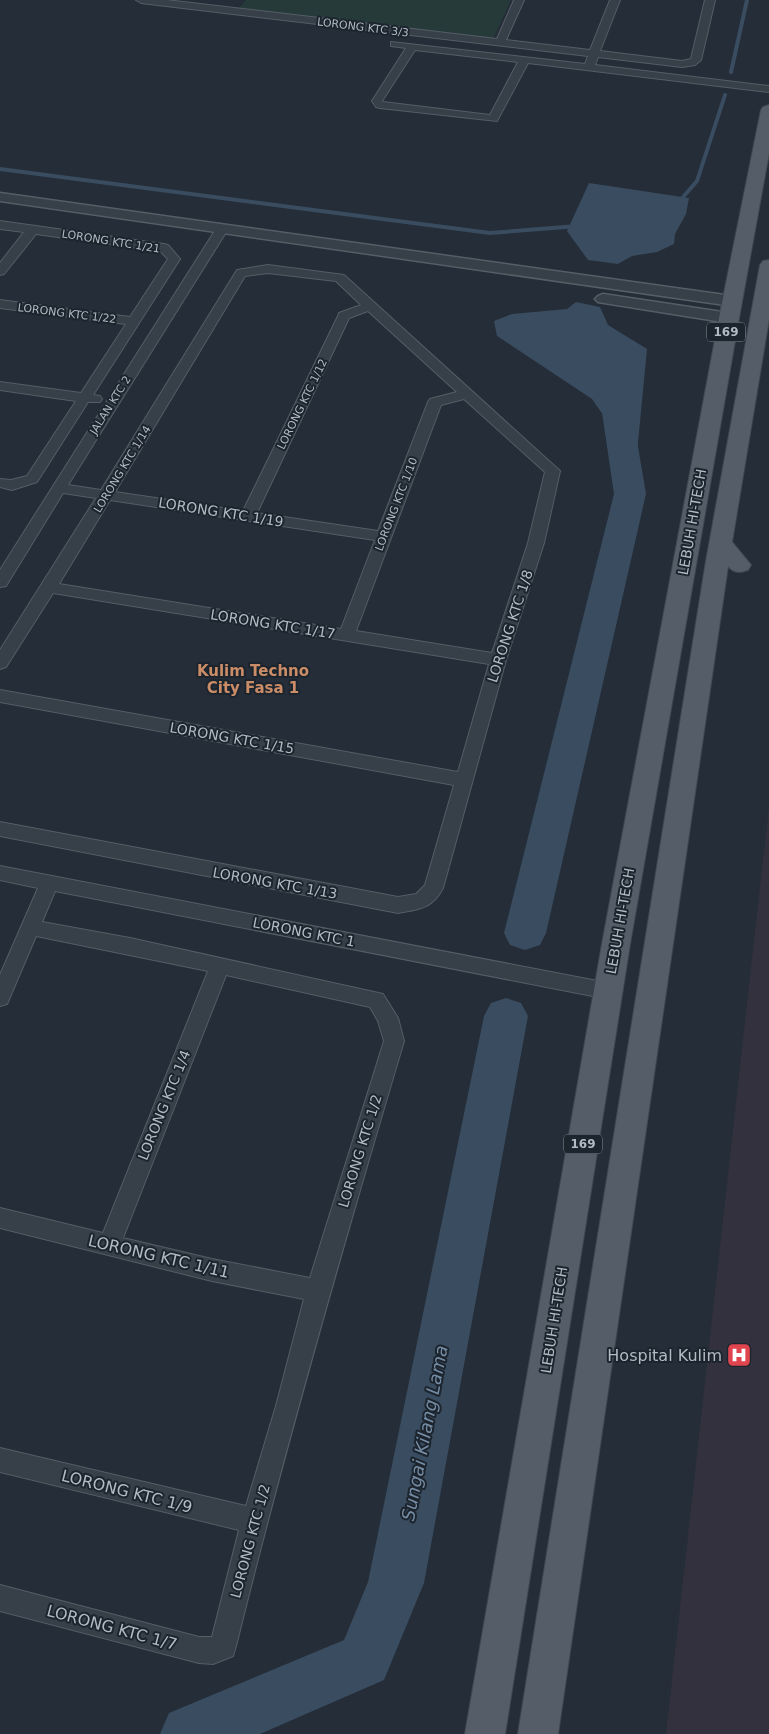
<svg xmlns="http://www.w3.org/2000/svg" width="769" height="1734" font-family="'DejaVu Sans',sans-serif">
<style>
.medical{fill:#32313d}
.green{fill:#263a3a}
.water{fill:#3a4c5f}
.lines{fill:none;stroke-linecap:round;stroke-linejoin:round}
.stream{stroke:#3a4c5f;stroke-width:4}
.river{fill:#3a4c5f;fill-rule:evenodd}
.minor-casing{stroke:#555d66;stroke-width:2}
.tertiary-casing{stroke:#555d66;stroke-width:3}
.primary-casing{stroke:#404851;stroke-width:2}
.minor{fill:#373f48;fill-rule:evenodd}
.tertiary{fill:#373f48;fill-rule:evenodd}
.primary{fill:#555e68;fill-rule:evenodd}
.labels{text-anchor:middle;stroke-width:4;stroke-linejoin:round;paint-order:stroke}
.far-street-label{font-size:11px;fill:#b2bac4;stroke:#1c242d}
.shield{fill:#1c242d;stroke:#858d97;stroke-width:1}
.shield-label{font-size:12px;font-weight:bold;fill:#b2bac4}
.street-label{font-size:14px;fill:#b2bac4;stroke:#1c242d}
.neighbourhood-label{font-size:15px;font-weight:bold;fill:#ca8d67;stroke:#1c242d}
.near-street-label{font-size:16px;fill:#b2bac4;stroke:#1c242d}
.near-poi-label{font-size:16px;fill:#b2bac4;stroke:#1c242d;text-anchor:end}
.near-water-label{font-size:18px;font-style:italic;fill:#758ca5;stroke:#1c242d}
</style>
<rect width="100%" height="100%" fill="#242d38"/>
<path class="medical" d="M769,807V1734H666L750,976Z"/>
<path class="green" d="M246,0H511L493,39L239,8Z"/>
<path class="water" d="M589,183L689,198L686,214L675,234L674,244L657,252L632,256L618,264L588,260L567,231Z
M576,302L600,307L608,325L647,349L637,453L616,451L612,428L592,399L497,336L494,321L512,314L567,309Z"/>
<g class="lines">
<path class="stream" d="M731,72L747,0
M0,169L490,233L578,226
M677,204L697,181L725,95"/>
<path class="river" d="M615,390L625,393L630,399L646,494L546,933L540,945L525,950L510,945L504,933L614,494L600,399L605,393Z
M506,998L521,1003L528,1016L424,1583L384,1680L260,1734H160L169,1713L344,1640L368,1582L484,1016L491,1003Z"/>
<defs>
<path id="minor" d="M136,0H166L497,39L514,0H524L506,40L590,50L610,0H620L600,51L682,61L691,59L705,0H715L701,60L695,65L682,67L598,57L595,65L769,86V92L528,63L497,121L380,108L376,107L372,101L406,48L391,46V42L585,64L588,56L141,3ZM415,50L518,62L490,115L383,102L382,101Z
M0,221L164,244L168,245L180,259L93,395L100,396L102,399L100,402H88L37,482L12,490L0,487V479L11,480L27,476L76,401L0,390V382L81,393L126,324L0,308V300L130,317L168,259L160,251L36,234L4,274L0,275V263L24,232L0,229Z
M222,225L228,229L68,485L101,490L237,270L268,265L344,275L560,471L544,543L506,660L443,888C432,909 419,909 398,913L0,836V822L398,897L416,894L425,885L454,785L0,702V690L458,772L489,664L53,593L6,667L0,669V650L96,498L63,493L6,586L0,587V570L216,229ZM268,273L336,281L361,305L339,313L338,316L243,511L115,492L245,276ZM368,311L457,392L430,399L428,402L378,531L257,513L349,318ZM464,399L545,472L528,543L492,653L356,631L441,405ZM110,500L375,540L341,629L59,584Z
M0,866L608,983L615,985L618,991L615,997L608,999L55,891L42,922L130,938L383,994L398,1018L404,1041C344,1242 286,1443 236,1646L233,1656L213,1664L199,1663L0,1611V1585L199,1637H212L239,1530L0,1472V1448L246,1506L276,1406L304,1299L212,1281L0,1228V1208L103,1233L208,971L36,936L7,1004L0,1006V975L38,888L0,880ZM226,975L370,1007L378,1021L384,1041L310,1278L212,1259L123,1238Z"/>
<path id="tertiary" d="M0,193L732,296L737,298L740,301L737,304L732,306L0,201Z
M603,294L729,313L735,315L737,318L735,321L729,323L598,302L595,299L598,296Z"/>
<path id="primary" d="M769,105V153L739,318L630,944L505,1734H465L602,944L719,318L761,110L763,107Z
M769,260V319L732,542L751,565L748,570C739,573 734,573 728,566L558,1734H518L706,561L760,265L763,261Z"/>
</defs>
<use href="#minor" class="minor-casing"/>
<use href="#tertiary" class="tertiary-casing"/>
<use href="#primary" class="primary-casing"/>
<use href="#minor" class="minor"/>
<use href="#tertiary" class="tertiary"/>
<use href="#primary" class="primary"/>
</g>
<defs>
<symbol id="hospital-square" viewBox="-11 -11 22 22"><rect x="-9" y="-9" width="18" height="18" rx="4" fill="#e0444e" stroke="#1c242d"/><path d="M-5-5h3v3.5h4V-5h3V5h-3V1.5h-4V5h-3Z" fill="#fff"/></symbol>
</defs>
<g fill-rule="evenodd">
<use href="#hospital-square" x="725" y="1341" width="28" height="28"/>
</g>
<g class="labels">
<g class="far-street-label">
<text transform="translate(363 27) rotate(7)" y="4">LORONG KTC 3/3</text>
<text transform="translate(111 241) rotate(9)" y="4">LORONG KTC 1/21</text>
<text transform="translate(67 313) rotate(7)" y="4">LORONG KTC 1/22</text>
<text transform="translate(302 404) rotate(-64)" y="4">LORONG KTC 1/12</text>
<text transform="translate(110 405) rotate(-58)" y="4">JALAN KTC 2</text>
<text transform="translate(122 469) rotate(-59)" y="4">LORONG KTC 1/14</text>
<text transform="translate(396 504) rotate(-69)" y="4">LORONG KTC 1/10</text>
</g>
<g class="shield">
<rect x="707" y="322.5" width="38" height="19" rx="4"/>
<rect x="564" y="1134.5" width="38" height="19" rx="4"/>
</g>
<g class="shield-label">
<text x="726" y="336">169</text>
<text x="583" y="1148">169</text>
</g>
<g class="street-label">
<text transform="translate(221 512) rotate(9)" y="5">LORONG KTC 1/19</text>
<text transform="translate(692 522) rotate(-80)" y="5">LEBUH HI-TECH</text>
<text transform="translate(273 624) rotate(9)" y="5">LORONG KTC 1/17</text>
<text transform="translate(510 626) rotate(-72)" y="5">LORONG KTC 1/8</text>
<text transform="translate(232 738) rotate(10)" y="5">LORONG KTC 1/15</text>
<text transform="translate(275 883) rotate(10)" y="5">LORONG KTC 1/13</text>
<text transform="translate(620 921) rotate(-80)" y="5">LEBUH HI-TECH</text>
<text transform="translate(304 932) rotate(11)" y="5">LORONG KTC 1</text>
<text transform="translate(164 1105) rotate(-68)" y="5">LORONG KTC 1/4</text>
<text transform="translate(360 1151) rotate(-73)" y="5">LORONG KTC 1/2</text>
<text transform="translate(554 1320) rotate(-81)" y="5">LEBUH HI-TECH</text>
<text transform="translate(250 1541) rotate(-75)" y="5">LORONG KTC 1/2</text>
</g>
<g class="neighbourhood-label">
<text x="253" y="676">Kulim Techno<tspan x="253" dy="17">City Fasa 1</tspan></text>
</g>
<g class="near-street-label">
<text transform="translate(159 1256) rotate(13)" y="6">LORONG KTC 1/11</text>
<text transform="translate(127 1491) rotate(14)" y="6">LORONG KTC 1/9</text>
<text transform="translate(112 1627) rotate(15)" y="6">LORONG KTC 1/7</text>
</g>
<g class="near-poi-label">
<text x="722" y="1361">Hospital Kulim</text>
</g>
<g class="near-water-label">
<text transform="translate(425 1433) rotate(-79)" y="6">Sungai Kilang Lama</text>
</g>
</g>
</svg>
